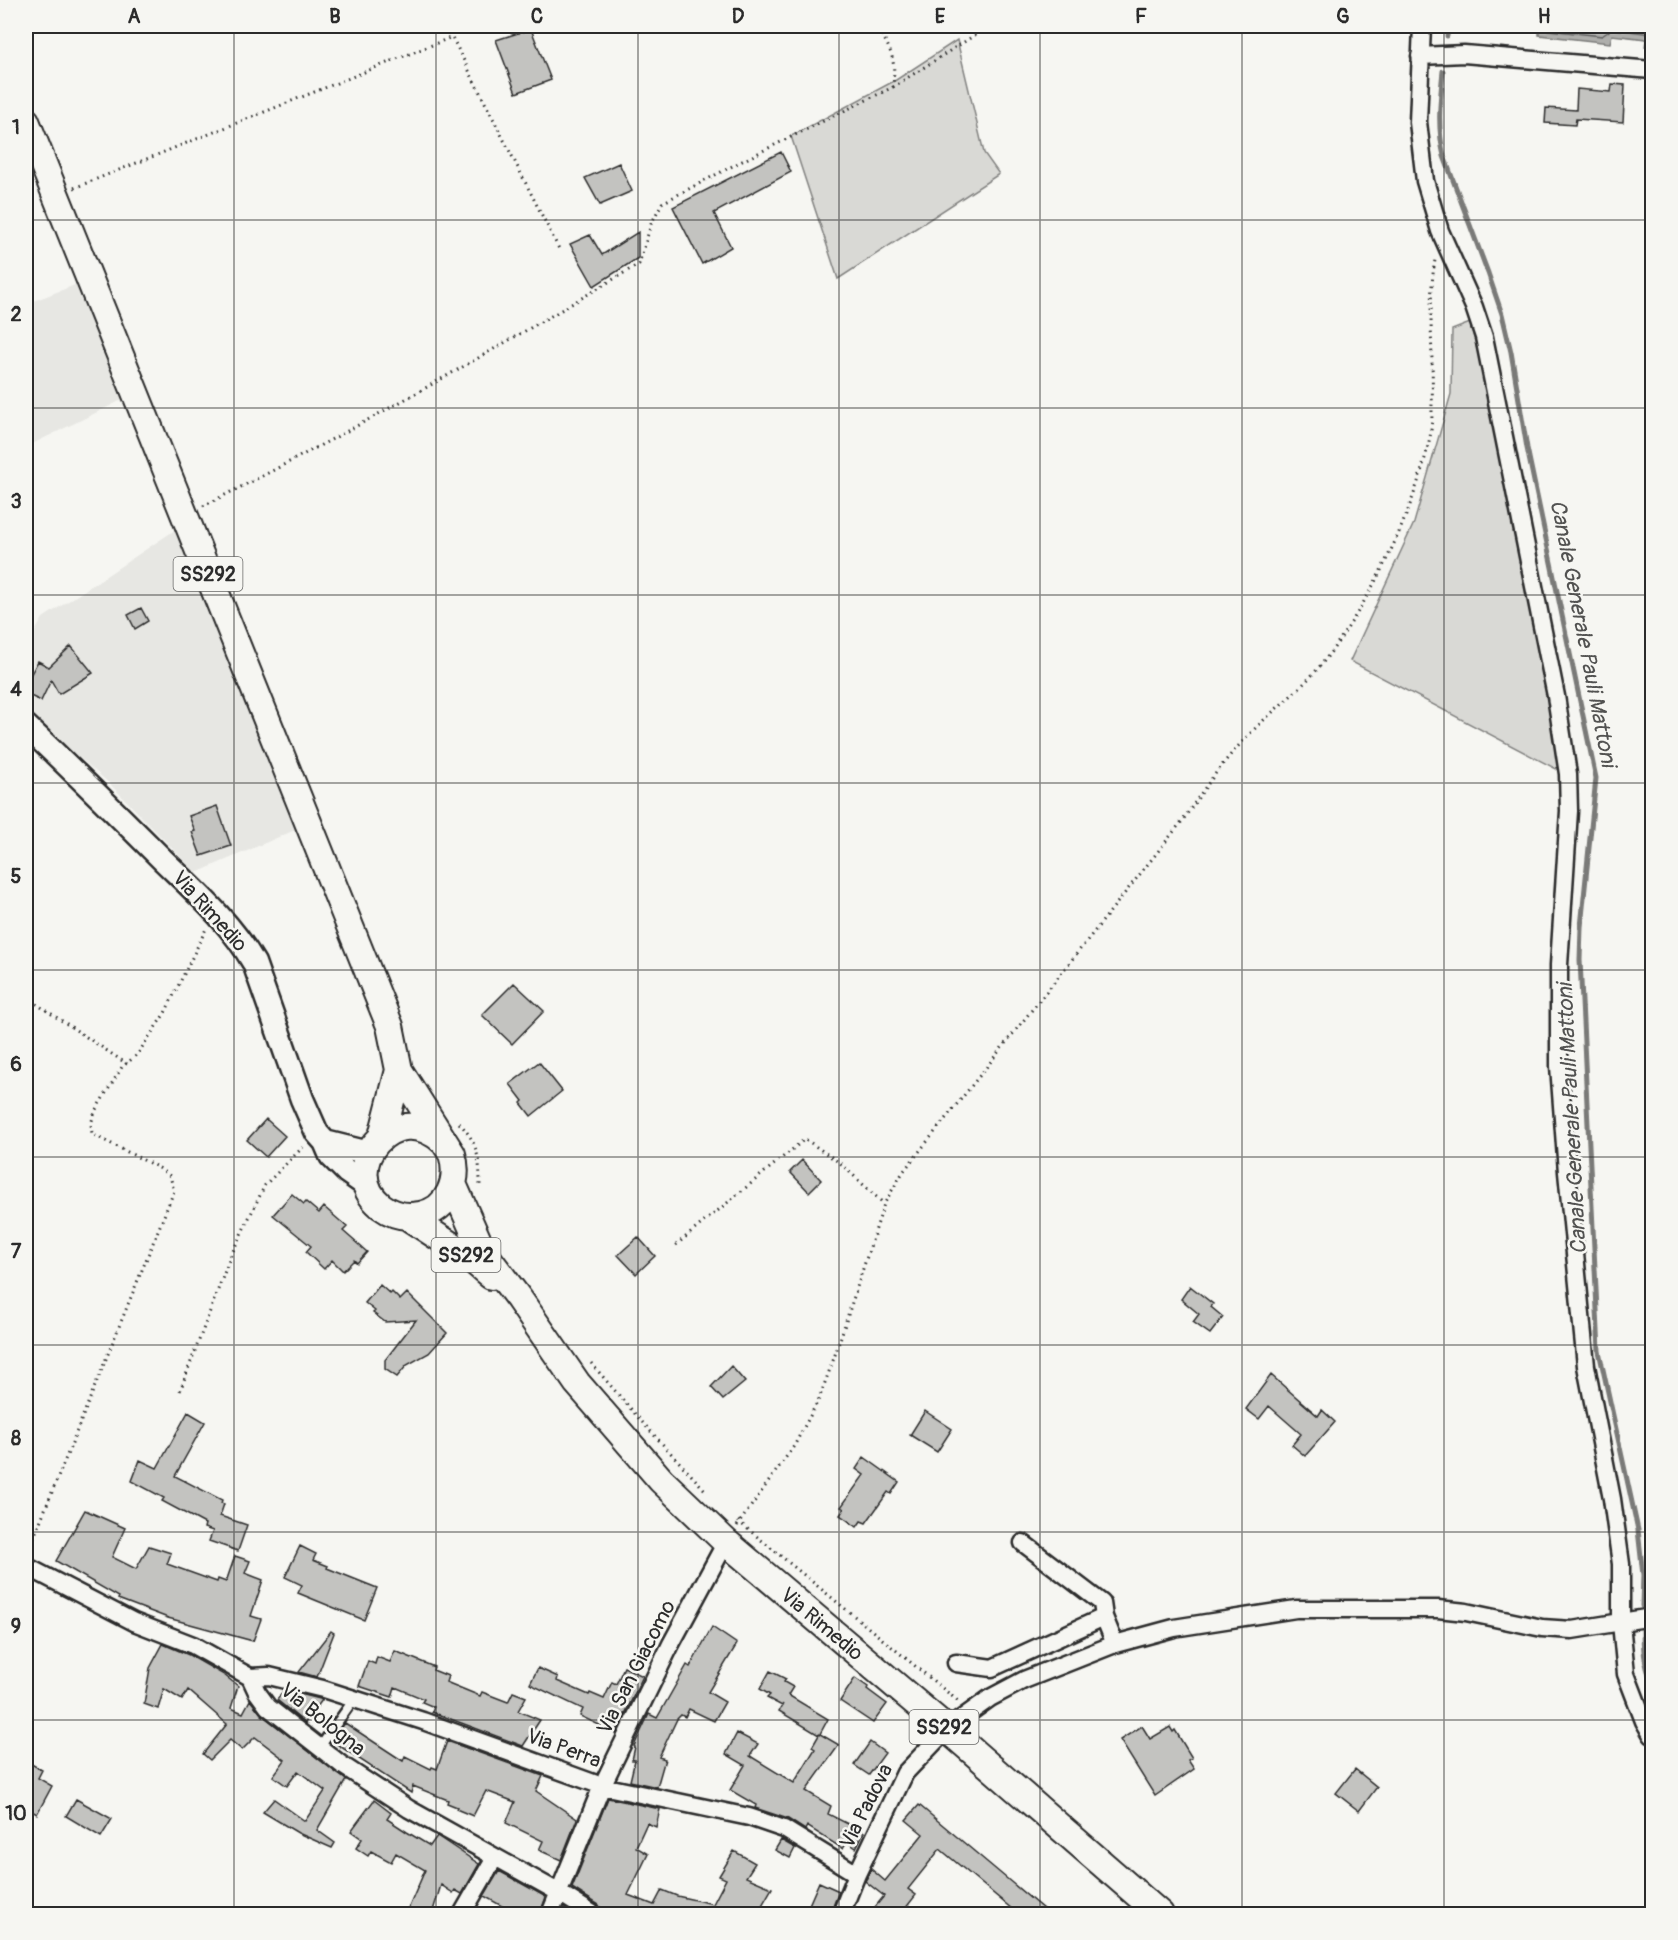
<svg xmlns="http://www.w3.org/2000/svg" width="1678" height="1940" font-family="Pangolin,sans-serif">
<style>
.built{fill:#e7e7e3}
.green{fill:#d9d9d5;stroke:#828280;stroke-width:1.5}
.water{fill:#aeaeab;stroke:#7a7a78;stroke-width:1.5}
.lines{fill:none;stroke-linecap:round;stroke-linejoin:round}
.shore{stroke:#5f5f5e;stroke-width:1.5}
.stream{stroke:#7a7a78;stroke-width:5}
.building{fill:#c3c3c0;stroke:#2b2b2b;stroke-width:1.5}
.lane-casing{stroke:#2b2b2b;stroke-width:13}
.street-casing{stroke:#2b2b2b;stroke-width:21}
.secondary-casing{stroke:#2b2b2b;stroke-width:27}
.primary-casing{stroke:#2b2b2b;stroke-width:30}
.path{stroke:#2b2b2b;stroke-width:3;stroke-dasharray:1.5 4.5;stroke-linecap:butt}
.lane{stroke:#f6f6f2;stroke-width:8}
.street{stroke:#f6f6f2;stroke-width:16}
.secondary{stroke:#f6f6f2;stroke-width:22}
.primary{stroke:#f6f6f2;stroke-width:26}
.grid{fill:none;stroke:#2b2b2b;stroke-width:1.5;stroke-opacity:0.55}
.labels{text-anchor:middle;stroke-width:5;stroke-linejoin:round;paint-order:stroke}
.shield{fill:#f6f6f2;stroke:#686867;stroke-width:1.5}
.shield-label{font-size:20px;font-weight:bold;fill:#2b2b2b}
.street-label{font-size:21px;fill:#2b2b2b;stroke:#f6f6f2}
.water-label{font-size:22px;font-style:italic;fill:#525251;stroke:#f6f6f2}
.neatline{fill:none;stroke:#2b2b2b;stroke-width:2}
.grid-label{font-size:20px;text-anchor:middle;font-weight:bold;fill:#2b2b2b}
</style>
<rect width="100%" height="100%" fill="#f6f6f2"/>
<filter id="ink" filterUnits="userSpaceOnUse"><feTurbulence type="fractalNoise" baseFrequency=".0167" numOctaves="2"/><feDisplacementMap in="SourceGraphic" scale="12" xChannelSelector="R" yChannelSelector="G"/><feConvolveMatrix kernelMatrix="1 2 1 2 8 2 1 2 1" color-interpolation-filters="sRGB"/></filter>
<g filter="url(#ink)">
<path class="built" d="M80,283L124,399L26,447V304Z
M181,526L211,620L295,830L196,873L110,784L26,711V646L43,618Z"/>
<path class="green" d="M957,40L984,153L999,174L838,279L791,136L896,80Z
M1470,323L1499,432L1538,636L1560,771L1350,661L1414,523L1451,394L1452,330Z"/>
<path class="water" d="M1539,26H1652V48L1645,47L1646,39L1612,35L1610,43L1539,35Z"/>
<g class="lines">
<path class="shore" d="M1545,26L1548,30L1602,36L1612,29L1645,33L1650,35L1652,41"/>
<path class="stream" d="M1508,26H1517
M1447,36L1448,26
M1443,71C1440,101 1437,127 1444,156L1488,273L1502,314L1511,352L1527,448L1596,778L1581,927L1580,960L1599,1351L1638,1530L1643,1575L1642,1606
M1643,1627C1643,1647 1644,1664 1652,1682"/>
</g>
<path class="building" d="M531,29L551,80L516,93L496,40Z
M1612,84L1625,85L1623,122L1576,119L1575,125L1545,123L1546,108L1576,110L1577,89L1611,92Z
M781,152L791,172L714,213L731,247L702,264L673,207Z
M619,163L632,191L600,205L585,178Z
M638,232V258L594,286L570,244L590,235L602,255Z
M141,608L148,621L135,629L128,615Z
M71,646L93,673L59,694L51,680L41,701L26,694V683L38,661L49,667Z
M217,806L231,846L201,856L192,832L195,831L189,816Z
M514,983L544,1011L512,1044L482,1015Z
M539,1062L562,1091L531,1116L521,1103L523,1101L510,1084Z
M266,1119L285,1136L266,1157L247,1140Z
M802,1160L821,1180L809,1192L790,1172Z
M292,1194L304,1204L306,1202L319,1213L324,1207L347,1227L343,1231L367,1252L357,1263L354,1260L343,1271L332,1260L324,1269L306,1252L311,1246L273,1215Z
M638,1237L655,1256L636,1274L618,1255Z
M380,1285L390,1294L392,1292L400,1300L407,1293L447,1333L429,1353L407,1365L397,1377L385,1369V1360L416,1320L385,1322L373,1313L375,1311L365,1303Z
M1190,1286L1213,1304L1211,1307L1223,1317L1210,1334L1193,1322L1199,1314L1181,1299Z
M731,1366L745,1382L723,1400L711,1387Z
M1271,1375L1318,1416L1322,1410L1335,1422L1305,1456L1292,1445L1301,1434L1269,1406L1259,1419L1246,1409Z
M925,1411L952,1429L937,1452L910,1435Z
M188,1412L205,1422L175,1476L222,1500L221,1503L224,1504L220,1516L247,1525L238,1551L209,1541L213,1531L204,1528L205,1524L162,1501L164,1498L132,1481L140,1460L157,1468Z
M864,1457L899,1482L891,1494L888,1492L866,1523L861,1521L857,1527L840,1515L844,1509L841,1507L864,1475L856,1469Z
M85,1510L125,1528L112,1557L136,1569L149,1546L171,1553L167,1564L217,1582L218,1579L226,1582L235,1556L250,1561L245,1573L263,1580L251,1616L261,1619L253,1641L168,1618L118,1599L119,1597L56,1561Z
M300,1546L316,1554L313,1560L328,1566L327,1568L377,1588L364,1620L298,1593L302,1585L285,1577Z
M712,1627L737,1644L708,1692L725,1702L714,1721L689,1709L685,1717L681,1715L677,1719L659,1757L665,1759L657,1787L630,1781L635,1760H632L635,1747L634,1746L649,1714L657,1718L687,1665L690,1667Z
M331,1631L334,1633L317,1677L299,1672Z
M163,1644L189,1655L224,1675L238,1686L231,1708L243,1713L250,1700L262,1715L346,1780L317,1830L335,1843L332,1848L298,1833L263,1812L274,1799L305,1821L325,1791L298,1771L287,1786L273,1776L285,1760L255,1737L242,1750L230,1740L210,1760L203,1754L227,1724L188,1690L182,1700L164,1689L158,1709L144,1704L150,1668Z
M395,1651L434,1667L433,1670L448,1676L446,1682L480,1696L482,1692L508,1702L513,1692L526,1697L518,1711L540,1720L523,1746L432,1712L434,1707L422,1702L424,1699L395,1687L392,1697L359,1686L368,1661L375,1664L377,1657L390,1662Z
M624,1667L643,1676L616,1733L580,1716L583,1709L530,1684L538,1668L558,1677L557,1681L589,1695L590,1693L604,1699L612,1682L616,1684Z
M770,1671L786,1679L784,1682L793,1687L788,1695L828,1719L820,1734L839,1745L806,1791L831,1806L828,1814L864,1832L856,1848L847,1842L843,1849L807,1826L805,1830L788,1819L755,1808L756,1805L730,1790L745,1765L726,1754L737,1733L758,1744L750,1756L794,1783L815,1749L812,1747L819,1735L779,1711L783,1704L782,1706L767,1698L770,1695L760,1689Z
M855,1678L868,1687L867,1689L887,1704L873,1723L840,1701Z
M284,1690L320,1699L322,1700L305,1723L277,1700Z
M345,1723L403,1761L405,1756L431,1769L432,1767L437,1769L447,1741L543,1776L536,1791L577,1819L561,1860L539,1850L543,1841L506,1823L515,1802L486,1791L473,1816L456,1809L457,1807L447,1803L448,1800L413,1786L411,1793L332,1741Z
M1142,1726L1150,1739L1170,1727L1173,1732L1175,1730L1192,1758L1188,1760L1194,1769L1155,1796L1120,1740Z
M870,1742L885,1753L869,1775L854,1765Z
M26,1761L42,1770L38,1778L52,1786L37,1814L26,1808Z
M1355,1769L1377,1787L1359,1811L1336,1793Z
M608,1798L660,1809L656,1827L647,1823L636,1847L648,1854L628,1895L654,1905L662,1890L677,1896L713,1904L726,1879L719,1876L734,1851L755,1863L746,1877L772,1888L757,1914H603L599,1905L572,1888Z
M76,1799L112,1819L101,1837L66,1816Z
M374,1800L391,1813L387,1819L407,1832L430,1846L437,1836L479,1864L462,1894L455,1890L453,1893L441,1885L432,1914H406L425,1870L396,1853L391,1862L371,1851L368,1856L356,1848L362,1839L351,1831Z
M919,1805L1049,1914H1018L940,1849L908,1889L916,1895L901,1914H885L875,1907L884,1896L865,1881L867,1878L871,1869L885,1881L923,1834L906,1820Z
M781,1840L795,1848L790,1858L775,1850Z
M499,1871L546,1897L540,1914H516L484,1896Z
M819,1882L839,1891L830,1914H805Z"/>
<g class="lines">
<defs>
<path id="lane" d="M320,1747L354,1699"/>
<path id="street" d="M1422,26L1418,122L1425,181L1440,231L1474,307L1484,337L1556,696L1568,774L1569,811L1559,965V1066L1567,1172L1586,1366L1612,1499L1621,1564V1623L1626,1674L1644,1721L1652,1735
M1420,56L1464,54L1652,70
M1023,1543L1102,1603L1104,1617
M26,1566L134,1622L193,1645L250,1677L257,1692L268,1707L342,1765L409,1809L558,1892L593,1914
M956,1663L992,1668L1104,1617L1115,1644
M250,1677L269,1676L323,1689L423,1721L602,1786L749,1817L784,1829L857,1874
M462,1914L495,1857
M550,1914L602,1786L671,1644L726,1542
M841,1914L857,1874L905,1773L947,1729L990,1698L1024,1680L1115,1644L1174,1628L1296,1609H1438L1466,1612L1542,1628L1572,1630L1652,1617"/>
<path id="secondary" d="M26,726C73,770 118,815 163,860C196,892 231,923 254,963L302,1099L317,1133L325,1142L331,1156L347,1172L367,1186
M325,1142L369,1153"/>
<path id="primary" d="M26,121L390,1026L399,1070L452,1154C460,1179 449,1210 420,1215C406,1218 393,1215 381,1206C335,1168 395,1096 443,1141
M382,1136L399,1070
M453,1184L482,1250L519,1299L577,1383L661,1480L726,1542L947,1729L1160,1914
M408,1217L469,1257L491,1276"/>
</defs>
<use href="#lane" class="lane-casing"/>
<use href="#street" class="street-casing"/>
<use href="#secondary" class="secondary-casing"/>
<use href="#primary" class="primary-casing"/>
<path class="path" d="M893,87L989,26
M74,188L452,37L559,249
M203,506C352,432 496,349 639,264L651,224L662,203L740,162L893,87C896,57 891,51 877,26
M26,997L127,1064
M459,1123C479,1143 480,1162 480,1189
M676,1245L805,1139L840,1163L884,1204
M591,1363L643,1423L705,1490
M180,1391L231,1255L265,1185L303,1147
M738,1521L958,1701
M737,1526L794,1446L819,1399L834,1358L884,1204L903,1172L1183,820C1201,793 1220,765 1243,741C1268,713 1301,691 1324,661C1372,599 1414,513 1430,437C1432,427 1432,415 1432,405C1434,358 1427,306 1435,260
M29,1549L174,1191L170,1176L159,1168L92,1134L91,1124L95,1111L122,1067L137,1055L165,1013L206,929"/>
<use href="#lane" class="lane"/>
<use href="#street" class="street"/>
<use href="#secondary" class="secondary"/>
<use href="#primary" class="primary"/>
</g>
</g>
<path class="grid" d="M234,26V1914M436,26V1914M638,26V1914M839,26V1914M1040,26V1914M1242,26V1914M1444,26V1914M26,220H1652M26,408H1652M26,595H1652M26,783H1652M26,970H1652M26,1157H1652M26,1345H1652M26,1532H1652M26,1720H1652"/>
<g class="labels">
<g class="shield">
<rect x="173.5" y="557" width="69" height="34" rx="4.5"/>
<rect x="431.5" y="1238" width="69" height="34" rx="4.5"/>
<rect x="909.5" y="1710" width="69" height="34" rx="4.5"/>
</g>
<g class="shield-label">
<text x="208" y="581">SS292</text>
<text x="466" y="1262">SS292</text>
<text x="944" y="1734">SS292</text>
</g>
<g class="street-label">
<text transform="translate(210 911) rotate(48)" y="7">Via Rimedio</text>
<text transform="translate(822 1624) rotate(40)" y="7">Via Rimedio</text>
<text transform="translate(636 1667) rotate(-63)" y="7">Via San Giacomo</text>
<text transform="translate(323 1719) rotate(39)" y="7">Via Bologna</text>
<text transform="translate(564 1748) rotate(20)" y="7">Via Perra</text>
<text transform="translate(866 1806) rotate(-63)" y="7">Via Padova</text>
</g>
<g class="water-label">
<text transform="translate(1584 633) rotate(79)" y="8">Canale Generale Pauli Mattoni</text>
<text transform="translate(1571 1119) rotate(-93)" y="8">Canale Generale Pauli Mattoni</text>
</g>
</g>
<rect width="1678" height="1940" fill="none" stroke="#f6f6f2" stroke-width="66"/>
<rect x="33" y="33" width="1612" height="1874" class="neatline"/>
<g class="grid-label">
<text x="134" y="23">A</text>
<text x="335" y="23">B</text>
<text x="537" y="23">C</text>
<text x="738" y="23">D</text>
<text x="940" y="23">E</text>
<text x="1141" y="23">F</text>
<text x="1343" y="23">G</text>
<text x="1544" y="23">H</text>
<text x="16" y="134">1</text>
<text x="16" y="321">2</text>
<text x="16" y="508">3</text>
<text x="16" y="696">4</text>
<text x="16" y="883">5</text>
<text x="16" y="1071">6</text>
<text x="16" y="1258">7</text>
<text x="16" y="1445">8</text>
<text x="16" y="1633">9</text>
<text x="16" y="1820">10</text>
</g>
</svg>
